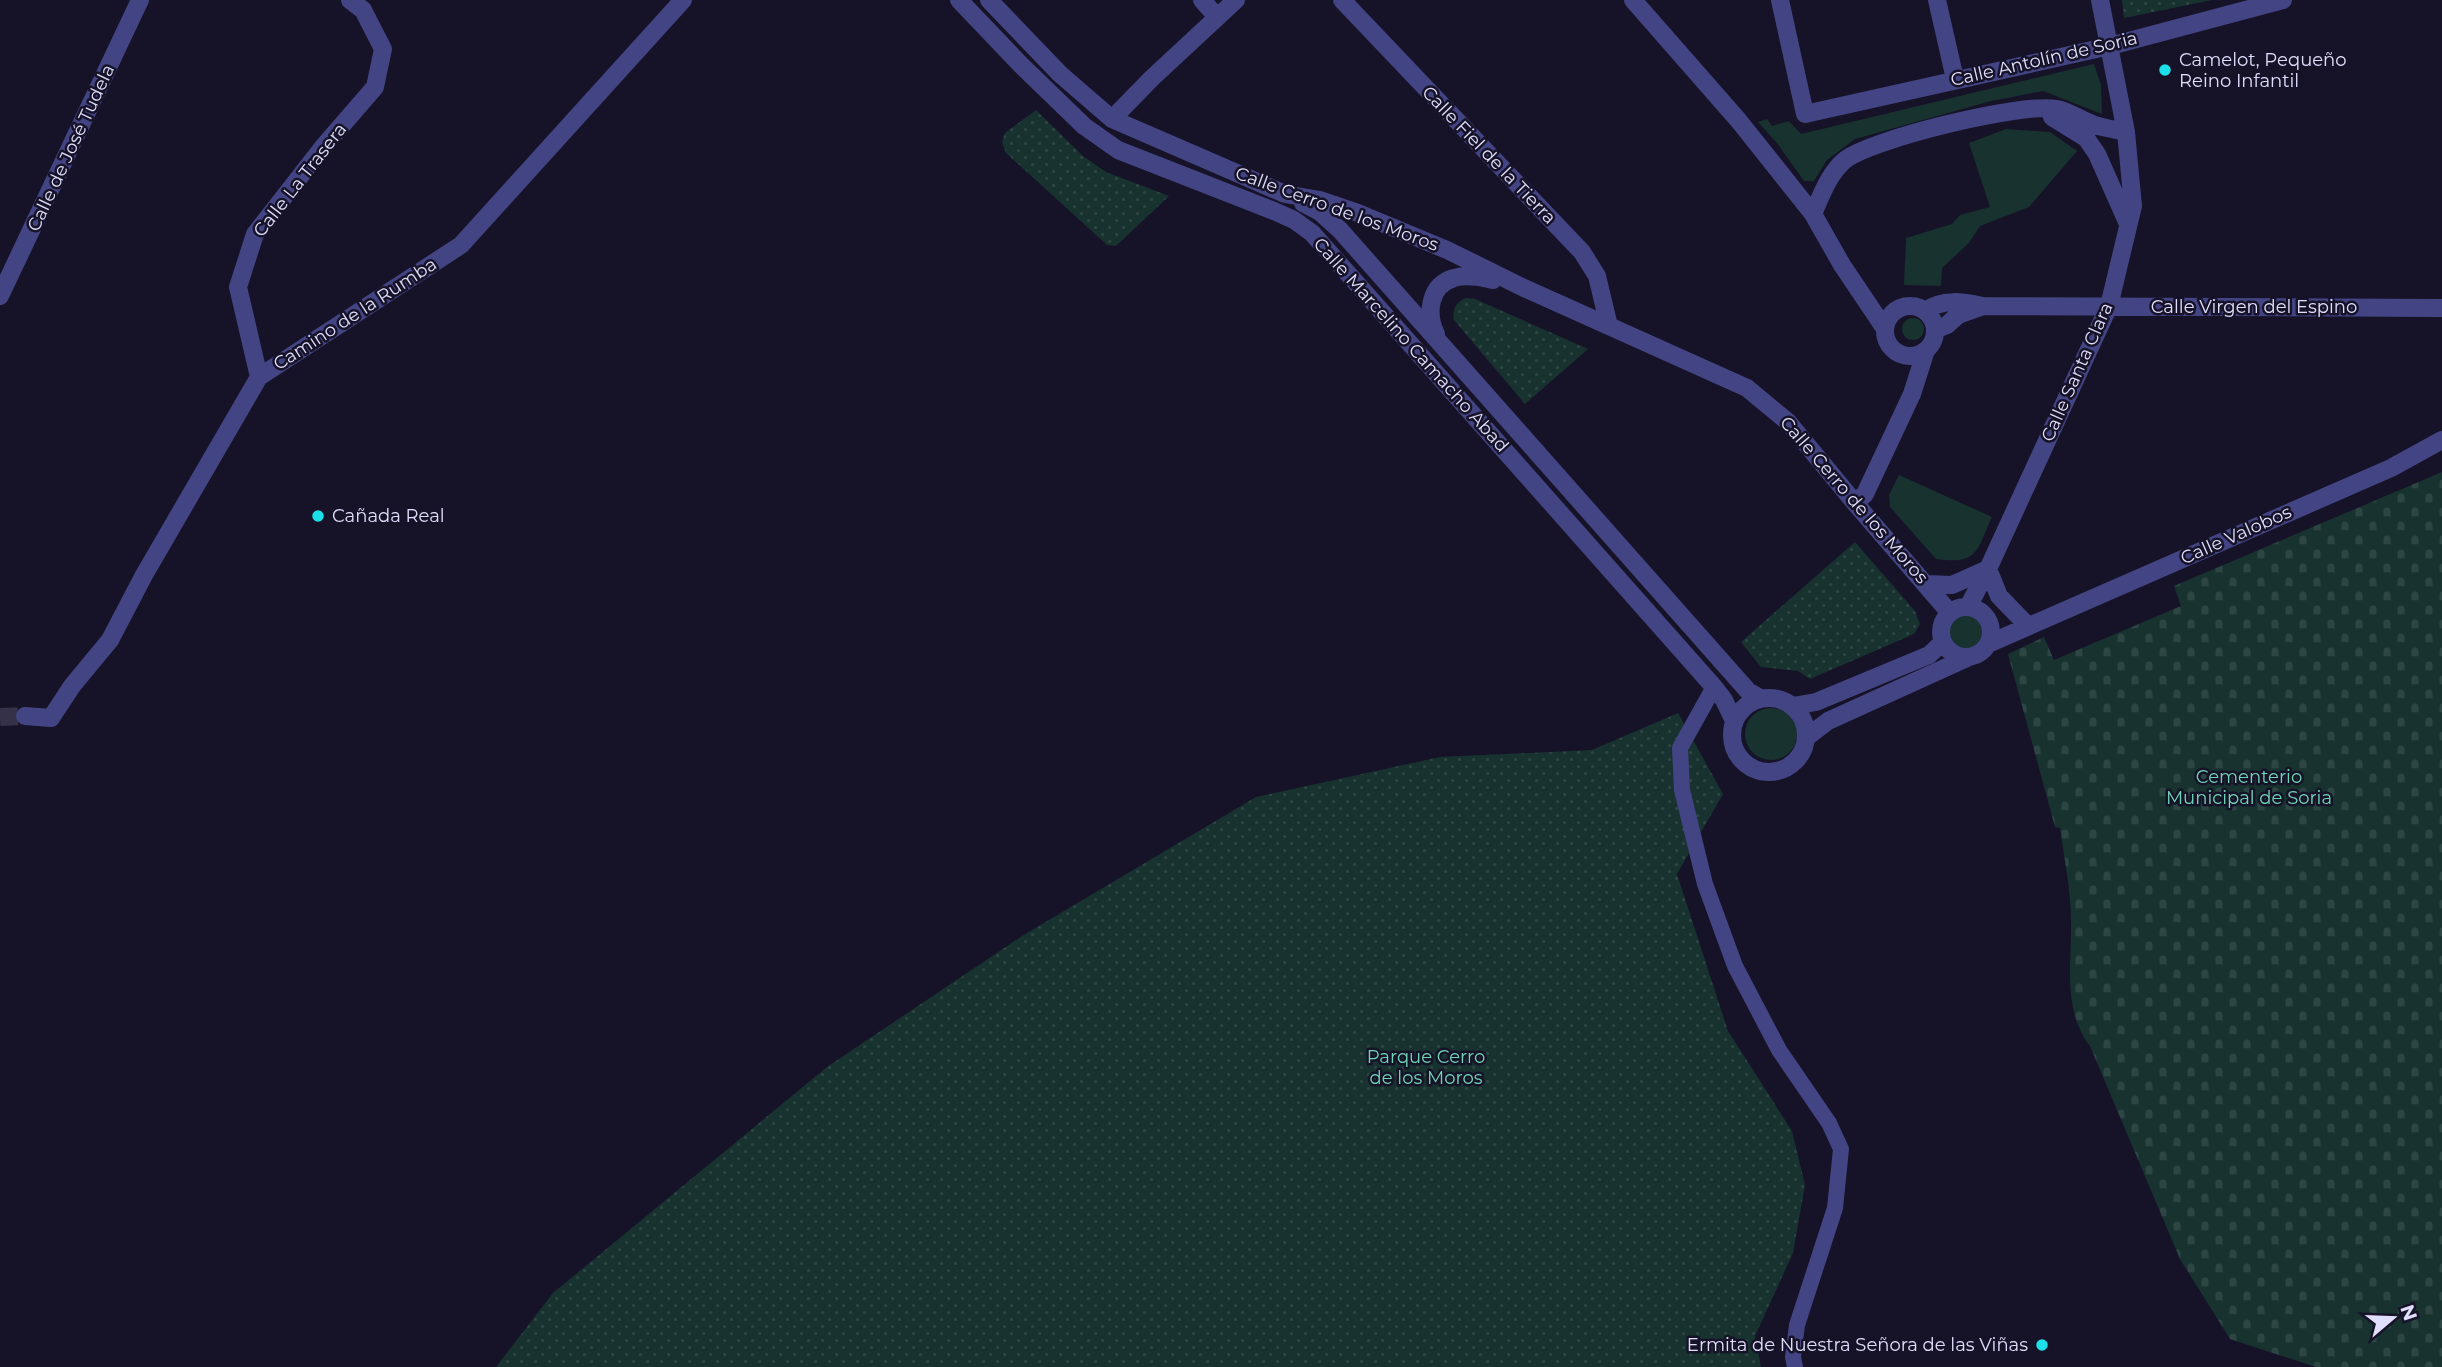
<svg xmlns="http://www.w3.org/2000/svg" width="2442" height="1367" font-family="Montserrat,sans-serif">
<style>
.green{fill:#17322f}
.cemetery{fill:url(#cemetery-stones)}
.park{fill:url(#park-dots)}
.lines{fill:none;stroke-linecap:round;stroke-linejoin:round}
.minor-tunnel{stroke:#343148;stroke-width:18;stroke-dasharray:18 9;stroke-linecap:butt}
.pedestrian{stroke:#434483;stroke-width:16}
.minor{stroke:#434483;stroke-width:18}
.poi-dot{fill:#1ce0e9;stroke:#161328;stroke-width:2.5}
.labels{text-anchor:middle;stroke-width:5;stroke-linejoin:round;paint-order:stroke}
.street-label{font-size:18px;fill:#e0defc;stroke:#161328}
.poi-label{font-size:18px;fill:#e0defc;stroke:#161328;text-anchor:start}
.park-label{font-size:18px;fill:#6fd6b7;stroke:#161328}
</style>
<defs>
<pattern id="cemetery-stones" width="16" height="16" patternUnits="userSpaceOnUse" patternTransform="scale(1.75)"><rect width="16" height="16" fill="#17322f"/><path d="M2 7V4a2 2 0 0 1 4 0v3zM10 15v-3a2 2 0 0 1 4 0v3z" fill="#2d4644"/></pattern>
<pattern id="park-dots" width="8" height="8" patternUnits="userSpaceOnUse" patternTransform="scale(1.75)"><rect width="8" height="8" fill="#17322f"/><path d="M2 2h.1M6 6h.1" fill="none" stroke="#2d4644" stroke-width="1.8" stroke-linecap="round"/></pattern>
</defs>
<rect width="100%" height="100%" fill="#161328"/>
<path class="green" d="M2094,64L2101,85L2102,114L2043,91L1991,101L1855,139L1827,160L1814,181H1804L1777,143L1758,122L1767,119L1772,126L1789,121L1801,134Z
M2006,129L2050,132L2077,151L2029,207L1980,226L1969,243L1942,268L1941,286L1904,285L1906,238L1952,224L1960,215L1990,207L1969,143Z
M1902 329a11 11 0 1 1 22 0a11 11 0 1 1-22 0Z
M1899,475L1992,517C1976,551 1979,565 1936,559L1890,507L1889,495Z
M1949 632a18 18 0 1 1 36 0a18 18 0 1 1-36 0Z
M1745 734a26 26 0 1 1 52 0a26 26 0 1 1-52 0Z"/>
<path class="cemetery" d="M2442,472V1367H2316L2230,1339L2180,1259L2090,1046C2062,1010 2072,962 2071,920C2071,890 2064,858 2060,828L2055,827L2008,654L2044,637L2054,660L2181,606L2174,586Z"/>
<path class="park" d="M2122,0H2212L2124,18Z
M1036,110L1083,156L1106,172L1169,196L1116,246L1107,245L1006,153L1002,142L1005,133Z
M1466,298L1475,299L1588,349L1525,404L1454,320C1452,309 1456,302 1466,298Z
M1855,542L1915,611L1920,624L1914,634L1810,679L1798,671L1761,667L1741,642Z
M1678,713L1723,794L1677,874L1728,1031L1792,1131L1805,1185L1793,1253L1755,1336L1761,1367H496L553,1293L827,1067L1022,936L1256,797L1440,757L1592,750Z"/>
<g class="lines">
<path class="minor-tunnel" d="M0,717L25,716"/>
<path class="pedestrian" d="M1714,687L1680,748L1682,790L1705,884L1735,966L1779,1050L1829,1123L1841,1149L1835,1208L1797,1325L1793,1357L1795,1367"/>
<path class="minor" d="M959,0L1021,65L1084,126L1118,150L1274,211L1294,220L1312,233L1714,687L1724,700L1734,721
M989,0L1060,74L1112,119L1285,194L1320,200L1358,213L1447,250L1524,288L1747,388L1788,422L1855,503L1950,613
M1202,0L1217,17
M1342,0L1582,252L1597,276L1609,326
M1633,0L1739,121L1813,214L1842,265L1885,329
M1780,0L1805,114L2110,46L2283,0
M1937,0L1955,79
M2052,117L2086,138L2097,154L2128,224
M1112,119L1152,78L1236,0
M1303,203L1320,212L1340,230L1748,691L1760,698
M1813,214C1821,196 1829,173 1845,160C1871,139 2023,102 2056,109C2069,111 2082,121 2095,125C2105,128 2116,130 2126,132
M0,296L140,0
M1885 331a25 25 0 1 1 50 0a25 25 0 1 1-50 0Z
M1925,311C1943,298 1963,302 1983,306L2442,308
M1935,330L1947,325L1958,315L1983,306
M1436,334C1426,314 1429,285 1454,278C1467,274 1481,277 1493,280
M259,377L238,287L255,234L323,147L375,87L383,49L363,10L350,0
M1855,503L1865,494L1912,394L1926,350
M1988,569L1999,596L2028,626
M1926,584L1952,585L1988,569
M1968,607L1988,569L2109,306L2133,206L2126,132L2100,0
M1941 632a25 25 0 1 1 50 0a25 25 0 1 1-50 0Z
M1988,644L2391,468L2442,440
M1732 735a37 37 0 1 1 74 0a37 37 0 1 1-74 0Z
M1793,706L1816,702L1929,655L1943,642
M25,716L51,718L72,686L110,640L144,575L259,377L461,245L683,0
M1806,738L1828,721L1969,657"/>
</g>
<g class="poi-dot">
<circle cx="2165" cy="70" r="7"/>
<circle cx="318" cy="516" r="7"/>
<circle cx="2042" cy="1345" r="7"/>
</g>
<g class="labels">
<g class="street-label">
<text transform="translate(2044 59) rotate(-13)" y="6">Calle Antolín de Soria</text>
<text transform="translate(71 148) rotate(-65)" y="6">Calle de José Tudela</text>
<text transform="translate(1489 155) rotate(46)" y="6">Calle Fiel de la Tierra</text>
<text transform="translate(300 180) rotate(-52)" y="6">Calle La Trasera</text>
<text transform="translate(1337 209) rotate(20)" y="6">Calle Cerro de los Moros</text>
<text x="2254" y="313">Calle Virgen del Espino</text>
<text transform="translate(355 314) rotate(-33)" y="6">Camino de la Rumba</text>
<text transform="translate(1411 345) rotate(48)" y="6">Calle Marcelino Camacho Abad</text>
<text transform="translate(2077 372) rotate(-66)" y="6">Calle Santa Clara</text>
<text transform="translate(1854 500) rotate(49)" y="6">Calle Cerro de los Moros</text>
<text transform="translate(2236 535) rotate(-24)" y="6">Calle Valobos</text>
</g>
<g class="poi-label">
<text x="2179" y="66">Camelot, Pequeño<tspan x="2179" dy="21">Reino Infantil</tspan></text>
<text x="332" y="522">Cañada Real</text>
<text x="2028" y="1351" text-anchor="end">Ermita de Nuestra Señora de las Viñas</text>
</g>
<g class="park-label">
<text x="2249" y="783">Cementerio<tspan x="2249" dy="21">Municipal de Soria</tspan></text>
<text x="1426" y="1063">Parque Cerro<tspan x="1426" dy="21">de los Moros</tspan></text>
</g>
</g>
<g transform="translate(2393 1318) rotate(71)" stroke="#161328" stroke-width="5" paint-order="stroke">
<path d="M0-5L12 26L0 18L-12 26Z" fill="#e0defc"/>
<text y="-10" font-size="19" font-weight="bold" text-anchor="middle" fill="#e0defc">N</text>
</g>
</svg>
